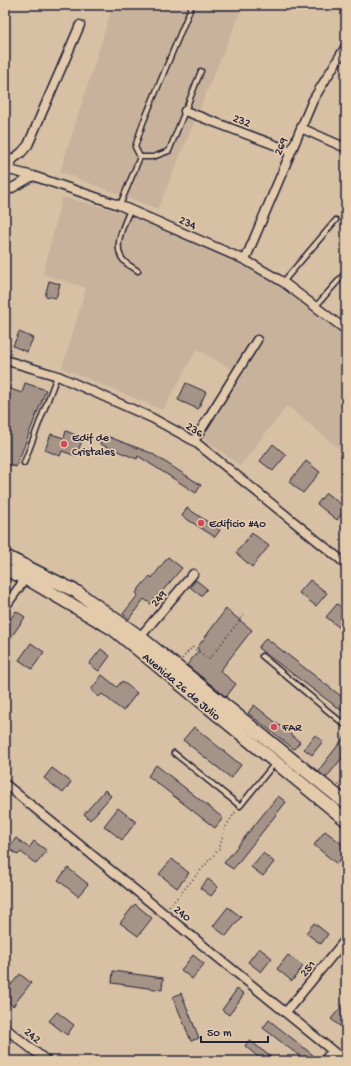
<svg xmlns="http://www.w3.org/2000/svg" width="351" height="1066" font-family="'Gochi Hand',sans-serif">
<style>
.built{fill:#c8b29b}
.building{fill:#a59387;stroke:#22223b}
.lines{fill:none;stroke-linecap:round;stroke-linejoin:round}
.lane-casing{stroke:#22223b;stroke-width:7}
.street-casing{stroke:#22223b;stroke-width:11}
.secondary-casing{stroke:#22223b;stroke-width:15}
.path{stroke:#22223b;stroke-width:1.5;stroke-dasharray:1 3;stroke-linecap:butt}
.lane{stroke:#e3caab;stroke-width:4}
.street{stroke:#e3caab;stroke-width:8}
.secondary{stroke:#e3caab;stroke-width:12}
.poi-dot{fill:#d1495b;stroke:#e3caab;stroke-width:1.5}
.labels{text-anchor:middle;stroke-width:3.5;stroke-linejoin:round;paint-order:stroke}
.street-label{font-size:12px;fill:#22223b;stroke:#e3caab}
.poi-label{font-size:12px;fill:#22223b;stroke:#e3caab;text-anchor:start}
</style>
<rect width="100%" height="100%" fill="#d7c0a4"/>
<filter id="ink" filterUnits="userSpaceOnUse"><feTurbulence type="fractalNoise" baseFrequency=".025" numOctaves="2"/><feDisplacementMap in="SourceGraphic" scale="8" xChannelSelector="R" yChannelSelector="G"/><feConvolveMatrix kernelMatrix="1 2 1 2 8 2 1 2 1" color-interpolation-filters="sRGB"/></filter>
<g filter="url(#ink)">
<path class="built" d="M113,5H243L158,209L60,172Z
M62,197L114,210L244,263L280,286L346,337V454L287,406L240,466L202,437L241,375L197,349L163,410L62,368L86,288L43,274Z"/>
<path class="building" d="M49,281L60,284L56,298L45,296Z
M19,332L33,338L27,352L13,346Z
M25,383L46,390L16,467L5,463V387L22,393Z
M186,383L206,392L198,409L178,400Z
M66,431L83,438L76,456L62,451L60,456L45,450L51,434L64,438Z
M104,435L151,453L201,485L196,493L138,456L137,459L100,444Z
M273,444L286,455L273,471L260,461Z
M306,461L320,472L303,493L289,482Z
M326,493L346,508L337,520L317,504Z
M187,508L220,530L215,537L182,516Z
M252,533L269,546L252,567L236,553Z
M168,557L182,568L160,594L159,593L151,604L144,599L129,619L123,614L138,595L136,593L141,586L150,576L152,578Z
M196,580L207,589L201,596L190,587Z
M310,580L327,593L316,606L299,593Z
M337,604L346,611V620L340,628L326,617Z
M226,609L252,630L220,671L236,684L226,697L187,665L199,650L197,648Z
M16,611L25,617L5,646V627Z
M266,638L346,700V714L258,648Z
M31,643L44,652L32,669L19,660Z
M101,649L110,656L99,671L89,664Z
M102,675L117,687L122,681L137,693L123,711L102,694L99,697L91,690Z
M254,705L300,742L294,749L248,713Z
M194,727L241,765L231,778L183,740Z
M315,735L323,741L312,755L304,749Z
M346,735V753L326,778L318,771Z
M156,765L223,818L215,828L148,776Z
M52,768L71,782L63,793L44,778Z
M105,790L111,796L90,820L84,814Z
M278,796L286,802L233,869L224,863Z
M118,808L136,822L122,840L104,826Z
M325,831L346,847V852L337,864L314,845Z
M16,838L29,848L34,841L47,851L36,864L21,852L18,855L8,848Z
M263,853L274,862L263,876L251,867Z
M172,859L189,873L177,888L159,874Z
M68,868L88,884L78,896L58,880Z
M208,879L218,887L211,896L200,888Z
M135,904L152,918L138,936L120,923Z
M228,907L241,917L226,936L213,926Z
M314,923L328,934L321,944L306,933Z
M259,948L272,958L261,972L248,962Z
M193,955L204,964L192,979L181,970Z
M288,955L303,966L292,981L277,969Z
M113,971L163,978L162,990L112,983Z
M20,974L31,983L13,1006L5,999V992Z
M237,989L244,994L229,1015L222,1010Z
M181,993L199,1038L191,1041L173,997Z
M346,1001V1031L331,1019Z
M57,1012L74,1025L67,1035L49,1021Z
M269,1020L313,1055L308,1061H306L263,1028Z
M249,1040L276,1061H263L245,1046Z"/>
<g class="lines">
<defs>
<path id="lane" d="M140,157H153L169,151L201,71
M120,205L140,157L135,147L143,123L192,5
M130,210C124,224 111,249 125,262C128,265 134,268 138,271
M283,282L336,220
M316,306L346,272
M24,463L57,376
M262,656L346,726
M174,753L240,806L275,763"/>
<path id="street" d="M185,111L291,151
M301,128L346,148
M5,169L33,176L119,205L245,260L283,282L346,330
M8,169L13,159L21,153L28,145L80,25
M5,192L33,176
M245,260L313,100L346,46
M5,360L58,376L152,418L194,441L346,564
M194,441L257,340
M5,607L28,575
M140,637L193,574
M5,784L345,1061
M286,1012L346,939
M5,1028L47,1061
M324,1061L332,1051"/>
<path id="secondary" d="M5,556L77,592L140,637L346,803
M5,570L26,578L113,629L346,820"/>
</defs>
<use href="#lane" class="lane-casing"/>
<use href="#street" class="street-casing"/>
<use href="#secondary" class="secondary-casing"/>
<path class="path" d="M182,659L192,647L209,659L244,615
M338,785L346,775
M169,907L219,849L225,828L236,811"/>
<use href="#lane" class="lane"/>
<use href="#street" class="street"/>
<use href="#secondary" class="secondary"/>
</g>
</g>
<g class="poi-dot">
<circle cx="64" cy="444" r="4"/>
<circle cx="201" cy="523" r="4"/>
<circle cx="274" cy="727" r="4"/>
</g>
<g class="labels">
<g class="street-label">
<text transform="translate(242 120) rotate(21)" y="4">232</text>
<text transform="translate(280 146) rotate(-67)" y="4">269</text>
<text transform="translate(188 222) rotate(24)" y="4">234</text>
<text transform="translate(195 429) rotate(32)" y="4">236</text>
<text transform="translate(158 598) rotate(-50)" y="4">249</text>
<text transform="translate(182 686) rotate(40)" y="4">Avenida 26 de Julio</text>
<text transform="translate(183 913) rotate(39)" y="4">240</text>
<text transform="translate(307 968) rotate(-51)" y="4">251</text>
<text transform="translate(33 1035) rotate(39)" y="4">242</text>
</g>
<g class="poi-label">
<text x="72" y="441">Edif de<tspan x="72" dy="14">Cristales</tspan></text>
<text x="209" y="527">Edificio #40</text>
<text x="282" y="731">FAR</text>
</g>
</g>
<rect width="351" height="1066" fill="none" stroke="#e3caab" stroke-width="20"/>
<rect x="10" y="10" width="331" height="1046" fill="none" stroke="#22223b" stroke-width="1.5" filter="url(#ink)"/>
<path d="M201 1036v6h67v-6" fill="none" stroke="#22223b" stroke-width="2"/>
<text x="207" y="1036" font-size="12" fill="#22223b" stroke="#e3caab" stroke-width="3" paint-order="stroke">50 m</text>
</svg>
